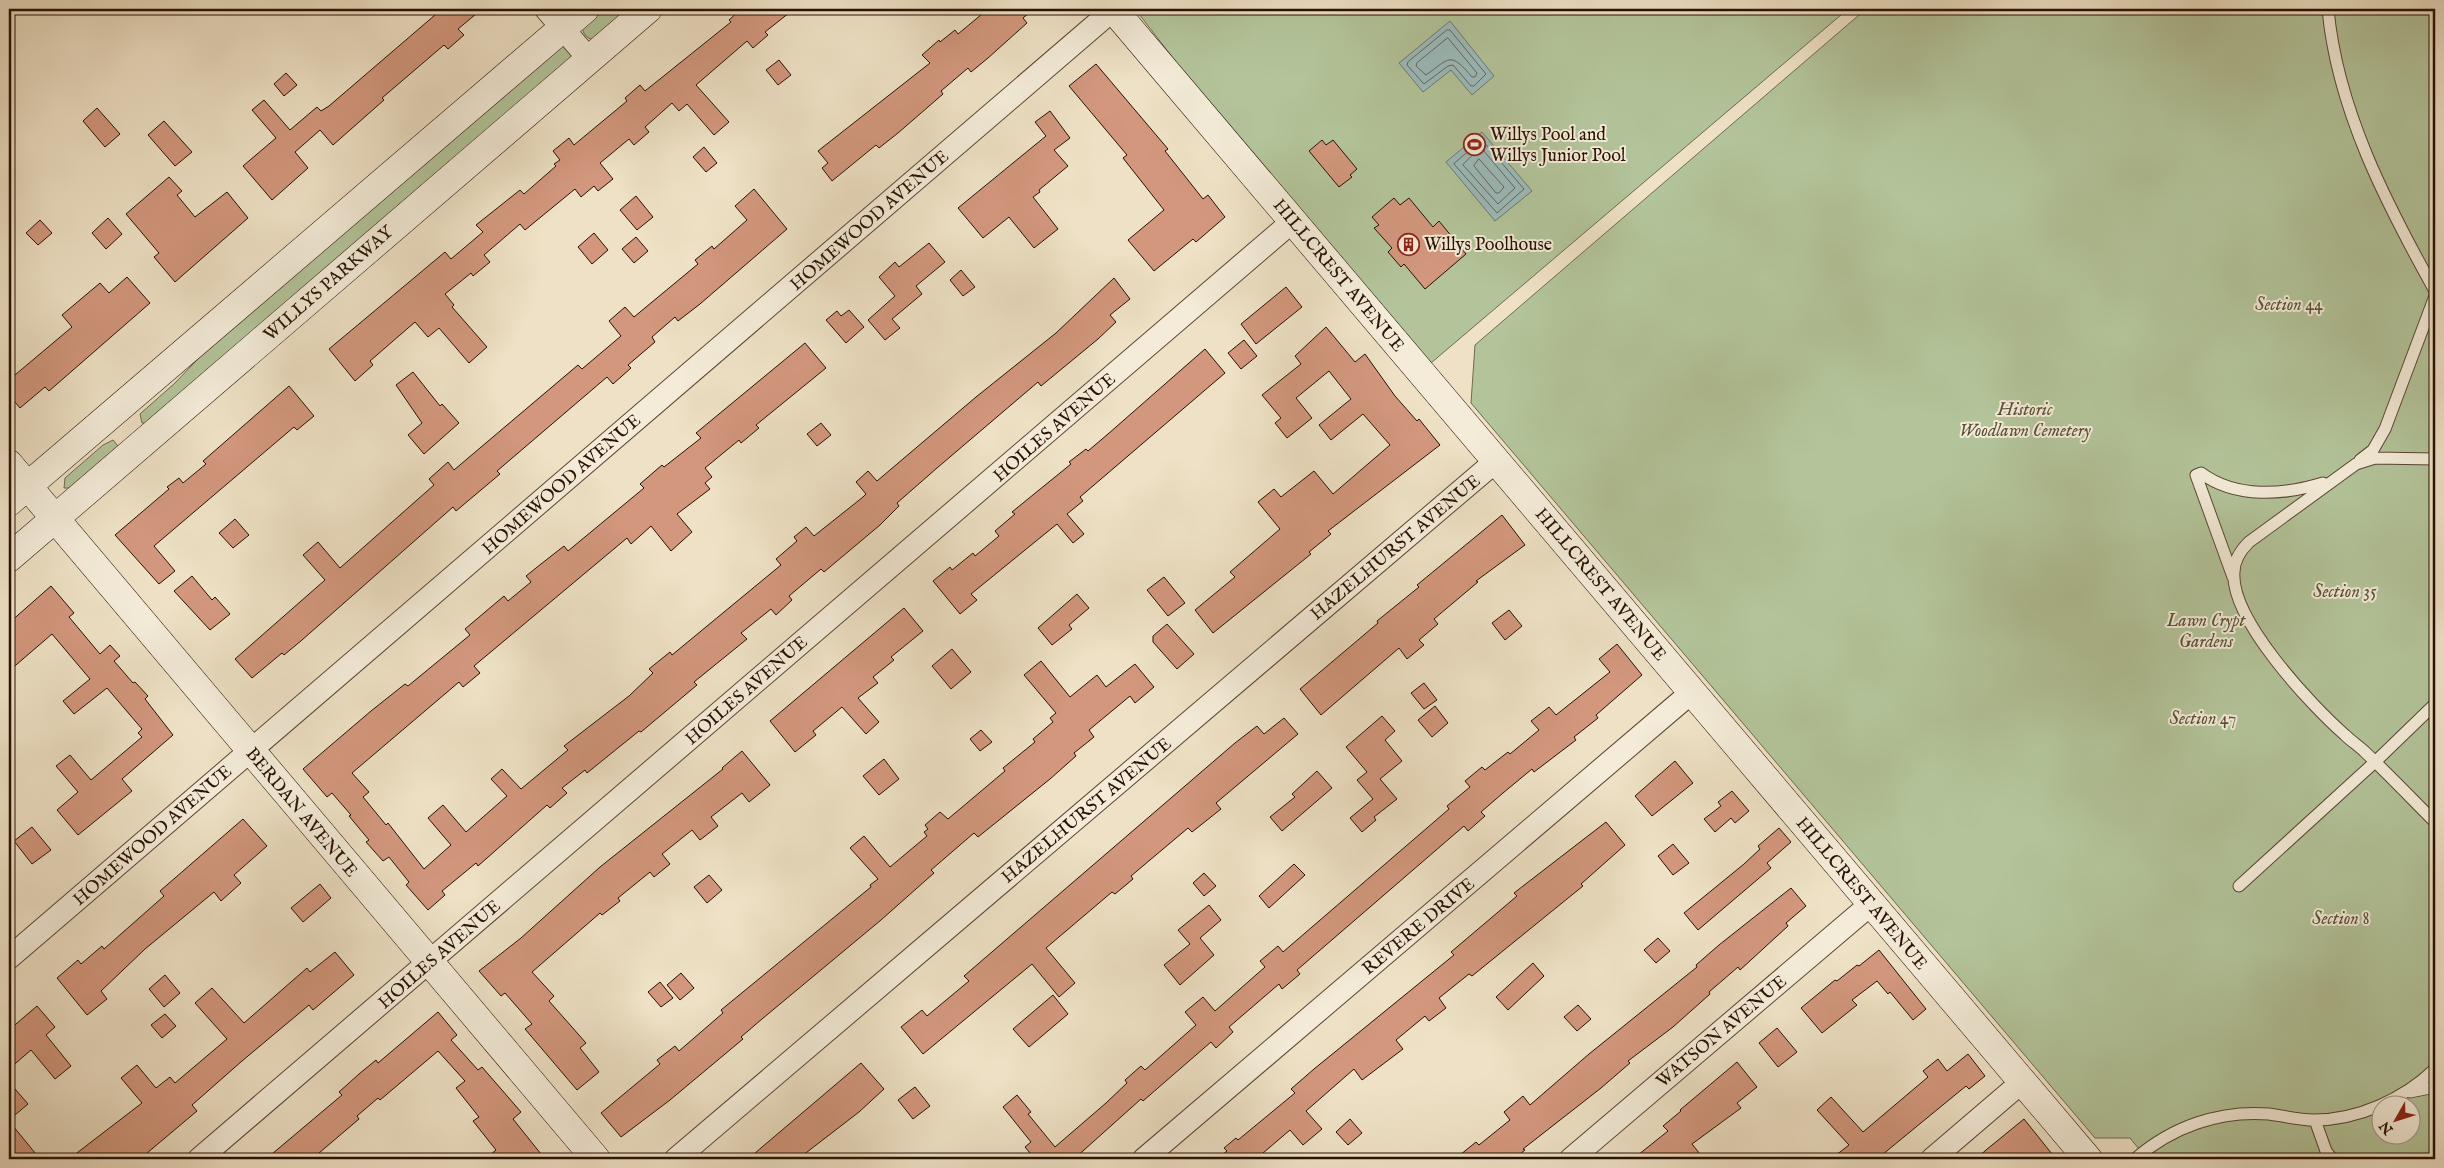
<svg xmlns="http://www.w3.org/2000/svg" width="2444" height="1168" font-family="'IM FELL English',serif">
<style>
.green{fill:#b3c49a;stroke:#6e6a4e;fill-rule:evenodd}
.water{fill:#9cbcbc;stroke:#6e7872}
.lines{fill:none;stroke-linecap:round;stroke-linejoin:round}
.shore{stroke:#62665f;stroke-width:1}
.building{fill:#d2977d;stroke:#281102}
.lane-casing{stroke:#5a4533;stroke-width:13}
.street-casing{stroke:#5a4533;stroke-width:24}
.secondary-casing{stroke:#281102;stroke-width:29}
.lane{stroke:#f4ecd9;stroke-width:11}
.street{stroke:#f4ecd9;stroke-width:22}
.secondary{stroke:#f4ecd9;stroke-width:28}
.labels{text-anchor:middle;stroke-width:4;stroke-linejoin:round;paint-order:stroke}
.poi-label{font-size:18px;fill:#281102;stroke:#f4ecd9;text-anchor:start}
.street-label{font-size:18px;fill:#281102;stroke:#f4ecd9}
.park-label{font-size:18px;font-style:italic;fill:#595037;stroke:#f4ecd9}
</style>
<rect width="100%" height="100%" fill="#eee1c5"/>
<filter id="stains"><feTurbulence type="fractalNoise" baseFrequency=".004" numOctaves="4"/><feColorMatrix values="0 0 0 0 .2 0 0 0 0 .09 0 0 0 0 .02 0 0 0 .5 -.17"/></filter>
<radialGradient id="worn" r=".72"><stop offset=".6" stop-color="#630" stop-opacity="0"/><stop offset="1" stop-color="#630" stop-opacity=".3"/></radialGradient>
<path class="green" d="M599,9H633L594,40C586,38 583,34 582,26Z
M1135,9H1848L1418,374Z
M1866,9H2435V1159H2147L2130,1138H2095L1471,403L1475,345ZM2382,1106H2412V1136H2382Z
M562,45L566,46L571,55L570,60L146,423H142L140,414L175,383L229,326Z
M113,440L118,446L72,488H64L65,478L103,445Z"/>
<path class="water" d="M1450,21L1494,76L1472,95L1451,70L1423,92L1399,63Z
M1482,132L1532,191L1495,221L1446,162Z"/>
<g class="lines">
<path class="shore" d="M1447,30H1450L1486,74L1474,86H1471L1453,65L1448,66L1424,84L1407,65L1408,62Z
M1448,38L1477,73L1475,77H1472C1450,51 1450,58 1426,75L1416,66L1417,63Z
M1482,140L1524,189L1497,213L1454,164Z
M1479,149L1483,150L1515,188L1498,204L1463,165Z
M1479,159L1504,187L1499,193H1496L1474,166Z"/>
</g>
<path class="building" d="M442,9H482L458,29L464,35L448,49L444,45L382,98L384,100L333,145L320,130L295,152L308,168L272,200L243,166L276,138L252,110L264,100L290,130L317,107L321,111L329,106Z
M741,9H794L765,32L768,35L753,48L747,41L696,85L729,122L714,135L687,104L679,111L672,103L645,127L649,132L634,145L629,139L600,163L613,179L598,191L594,186L581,197L575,189L525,230L520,224L484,255L490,262L473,276L471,273L445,294L454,305L452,307L487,347L469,363L439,328L428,337L415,322L370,361L373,365L355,381L329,349L445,252L451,259L483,232L476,225L520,190L524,194L556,166L554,164L560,160L553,151L569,138L574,145L627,101L625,98L640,85L645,91L731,22L729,20Z
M988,9H1034L1023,18L1027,23L988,58L971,72L968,68L941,91L943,94L898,133L879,148L876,145L832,181L822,168L828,163L818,151L930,63L922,55L939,40L940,42L955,30L958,34Z
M779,60L791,75L778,85L766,70Z
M1096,64L1168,149L1165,151L1203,199L1208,195L1225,217L1196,242L1193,239L1154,271L1128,240L1164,210L1123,158L1127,155L1069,86Z
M286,73L297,85L284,96L274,84Z
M97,108L120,134L105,147L83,121Z
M1050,111L1070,138L1054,150L1068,166L1039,190L1040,192L1033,197L1058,229L1034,248L1009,217L983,238L958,208L1046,136L1035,122Z
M164,121L192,152L175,166L148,135Z
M1322,140L1326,145L1333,140L1357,169L1350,175L1352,177L1339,187L1309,151Z
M704,147L717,163L706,172L693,157Z
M169,177L182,191L177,195L195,217L227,192L248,218L175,282L154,257L159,253L126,214Z
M754,189L787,229L700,304L678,321L675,317L652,337L655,342L628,365L631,368L613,384L607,377L497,471L500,474L456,511L453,507L302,640L284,655L282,653L252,678L235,659L325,580L303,555L318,542L340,568L434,485L429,479L448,462L454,470L578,365L582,369L621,336L609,321L625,307L634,317L698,264L695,260L712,246L714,249L747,220L735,206Z
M636,196L653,217L637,230L620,210Z
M1394,198L1400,205L1409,198L1433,227L1439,221L1466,254L1425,289L1404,264L1401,267L1388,252L1392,248L1374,228L1379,225L1372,217Z
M108,218L122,234L106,249L92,233Z
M40,220L52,233L38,245L26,233Z
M594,233L608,250L592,264L578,247Z
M636,237L648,251L634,263L622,249Z
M929,243L945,262L916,286L922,294L892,319L900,328L885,340L868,320L895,296L879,277L895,262L899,267Z
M961,270L975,287L963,296L950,280Z
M127,277L150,303L49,391L45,387L20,408L9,395V380L72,327L62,315L100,283L109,293Z
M1114,278L1130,299L1110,315L1116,322L1098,339L1041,386L1038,382L937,468L897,503L899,506L880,525L824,572L821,569L789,596L792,600L776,615L771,609L741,633L747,639L694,682L697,685L641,732L639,731L587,773L585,770L562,788L567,793L550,808L547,805L478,866L476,863L442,891L445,895L428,910L406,885L409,882L389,857L383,861L366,842L369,840L349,816L351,815L332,793L327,797L303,769L371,711L405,684L408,686L470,635L465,629L504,596L508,601L531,582L526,576L541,564L564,546L568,551L644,488L640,484L662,465L664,467L701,438L696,433L805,343L826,368L756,425L759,428L741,443L739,440L705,468L712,477L705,483L710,489L677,514L692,532L671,551L651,526L631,544L627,538L474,666L480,673L463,687L459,682L352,773L369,792L363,797L386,825L388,823L424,869L451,845L428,818L443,805L466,832L507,796L491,779L502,769L521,789L568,750L564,746L629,696L653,673L649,669L670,652L672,655L781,565L776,559L797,541L794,537L806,527L814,536L863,497L866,494L856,482L868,471L877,481L976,397L1056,333Z
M1286,287L1302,307L1256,344L1241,324Z
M849,310L864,327L846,343L826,320L837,311L841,316Z
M1326,327L1355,362L1365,354L1395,396L1417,421L1419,419L1440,445L1328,531L1331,534L1309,552L1311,554L1213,633L1195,610L1235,577L1230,572L1280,529L1258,502L1274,489L1281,497L1314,471L1333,494L1390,445L1363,414L1331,440L1319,425L1351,399L1329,371L1296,398L1312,418L1287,438L1275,423L1281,418L1262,395L1301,364L1295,356Z
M1244,340L1257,356L1241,369L1228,353Z
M1205,349L1225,373L1080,497L1083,501L1067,514L1084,534L1073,543L1057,524L971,594L977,600L960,614L933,581L950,567L952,570L973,553L975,556L999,536L995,531L1015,514L1012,512L1071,464L1069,462L1086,449L1088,451L1108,434Z
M413,372L440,406L442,404L459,423L424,454L408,435L422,423L396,385Z
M289,386L314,416L297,430L294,427L154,546L175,571L159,584L115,535L169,489L167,487L179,478L183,483L206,464L203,461Z
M821,423L831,435L817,446L807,434Z
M1502,515L1525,545L1476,581L1478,582L1434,619L1438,624L1419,640L1424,645L1407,659L1399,648L1321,715L1300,689L1378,623L1377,621L1419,587L1417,585Z
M235,519L249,535L233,548L219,533Z
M192,576L212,600L215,597L230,614L210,630L174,591Z
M1164,577L1185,603L1168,616L1147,590Z
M51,586L74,613L69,617L100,654L110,645L120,656L114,661L133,683L135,682L148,696L145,699L173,735L122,779L132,791L78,835L57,810L78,792L56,766L70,755L91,780L142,737L138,733L142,729L107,688L74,714L63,701L90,679L52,634L9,671V623Z
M1077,594L1089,608L1069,625L1072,629L1052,645L1038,628Z
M904,608L923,631L891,657L894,660L873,677L878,683L858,698L879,722L866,734L842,707L813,731L816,735L795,752L770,721Z
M1509,610L1522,626L1505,640L1492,623Z
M1167,624L1194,654L1177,669L1153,642V636Z
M1617,644L1642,675L1596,715L1598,718L1574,737L1576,740L1534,772L1532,769L1503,793L1481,812L1485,816L1468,831L1464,826L1297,970L1300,974L1282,989L1279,984L1229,1027L1233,1032L1216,1048L1211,1042L1143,1101L1141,1099L1074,1159H1035L1025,1147L1031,1142L1003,1107L1017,1095L1031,1112L1028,1114L1055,1147L1106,1103L1127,1083L1125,1080L1141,1066L1145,1070L1196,1025L1185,1012L1203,997L1215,1011L1265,967L1260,961L1278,946L1283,952L1449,809L1447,806L1470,787L1465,781L1482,767L1485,770L1508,752L1510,754L1539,730L1531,721L1549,707L1556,715L1610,672L1599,659Z
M952,649L971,672L951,689L932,666Z
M1041,661L1070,697L1097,675L1106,687L1135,664L1154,687L1135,703L1130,696L1089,730L1094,737L1074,753L1076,756L1050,779L978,837L974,833L931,870L934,873L881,920L762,1019L741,1037L743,1039L670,1100L621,1137L601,1113L660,1064L657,1060L675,1046L679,1051L723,1013L721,1010L871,887L870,885L878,879L850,848L864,836L890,867L927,836L924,832L928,829L925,825L940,812L948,819L1005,771L1003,768L1035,742L1033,739L1053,722L1050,718L1056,713L1024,675Z
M1424,683L1437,700L1424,709L1411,693Z
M1435,706L1448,723L1432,737L1418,720Z
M1382,716L1395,731L1385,740L1402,761L1380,779L1397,799L1374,817L1376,820L1362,832L1350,818L1373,799L1357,780L1367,772L1346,747Z
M1284,718L1298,734L1216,803L1221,809L1192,832L1188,828L1131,876L1133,879L1115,894L1112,892L1046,948L1075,983L1059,997L1032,964L923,1054L901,1027L922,1010L927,1016L969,981L964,976L1235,743L1257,726L1264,734Z
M981,730L992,742L980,751L970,739Z
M742,751L770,785L749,802L742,793L711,817L718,826L700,840L692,830L662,854L670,864L654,877L650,872L618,898L620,901L602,915L600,913L532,972L554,996L549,1001L586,1043L580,1048L599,1072L577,1090L525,1029L532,1024L505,993L501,996L479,971L521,938L600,867L723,769L722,768Z
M884,759L899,779L879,795L863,776Z
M1675,761L1693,783L1652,816L1635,796Z
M1317,771L1332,788L1282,831L1270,817L1295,797L1292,794Z
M1732,791L1749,811L1735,823L1731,818L1715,832L1704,819L1721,806L1718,802Z
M243,819L267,846L234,875L241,883L221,901L214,892L145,949L101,991L107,999L87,1015L57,978L78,960L81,964L102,946L104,949L164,896L160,891Z
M1606,822L1625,845L1581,884L1583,886L1472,976L1469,974L1439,998L1446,1008L1429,1021L1425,1016L1396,1040L1403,1049L1362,1080L1354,1069L1306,1111L1322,1129L1303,1145L1290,1130L1256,1159H1217L1227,1151L1224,1148L1236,1138L1238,1140L1295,1093L1291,1089L1314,1069L1454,955L1451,952L1517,896L1514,893Z
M32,827L51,850L32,864L14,841Z
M1779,828L1791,842L1767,863L1771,868L1698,930L1684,913L1744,864L1760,849L1758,846Z
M1673,844L1689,863L1673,875L1658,856Z
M1294,864L1305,875L1269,908L1259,896Z
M1204,873L1216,886L1204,896L1193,883Z
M709,875L722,890L707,903L694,887Z
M320,884L331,898L303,922L291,908Z
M1791,888L1806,906L1786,923L1788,926L1740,970L1738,967L1709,992L1710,994L1673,1027L1628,1061L1630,1063L1601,1088L1523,1149L1525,1150L1514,1159H1455L1476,1142L1479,1145L1510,1120L1504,1112L1523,1096L1530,1105L1589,1054L1697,967L1696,965L1719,945Z
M1209,905L1221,920L1200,938L1214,955L1180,985L1164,965L1190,944L1178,930Z
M1658,938L1670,951L1656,963L1644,950Z
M1879,950L1926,1009L1913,1020L1890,992L1888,994L1877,981L1852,1000L1857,1005L1822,1033L1801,1008L1835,980L1837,981L1857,965L1859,966Z
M335,952L354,975L313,1010L309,1005L242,1061L192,1105L197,1111L140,1159H69L142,1103L121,1078L137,1065L156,1088L170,1077L175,1083L227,1039L195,1003L212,988L244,1023L307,968L310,972Z
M1533,963L1544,976L1508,1010L1496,997Z
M681,973L694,988L680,1000L667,985Z
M165,975L180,993L164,1007L149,989Z
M660,982L673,998L661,1007L648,992Z
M1053,995L1068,1014L1029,1047L1013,1029Z
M1578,1005L1591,1019L1577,1031L1564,1017Z
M37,1006L55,1027L46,1035L71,1066L55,1079L31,1050L9,1069V1030Z
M438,1012L457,1035L451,1040L478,1070L482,1067L521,1112L513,1119L545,1159H485L496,1150L473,1121L479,1117L456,1088L465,1081L438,1051L380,1100L378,1098L357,1116L359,1119L312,1159H266L342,1095L339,1092L359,1074L376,1060L378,1063Z
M165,1014L176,1026L162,1038L151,1025Z
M1777,1028L1797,1052L1778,1067L1759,1043Z
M1968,1054L1985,1076L1969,1089L1966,1086L1877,1159H1831L1849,1145L1817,1110L1831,1097L1863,1132L1928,1077L1923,1071L1938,1059L1947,1071Z
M1737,1062L1757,1087L1737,1103L1741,1108L1692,1144L1704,1159H1633L1668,1131L1663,1126L1681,1111L1680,1110Z
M861,1063L884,1089L859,1112L798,1159H748Z
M9,1082L28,1104L9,1120Z
M915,1087L930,1106L913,1119L898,1100Z
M1350,1119L1362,1133L1348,1145L1336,1132Z
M2024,1119L2056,1159H1976L1986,1150Z
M9,1121L40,1159H9Z"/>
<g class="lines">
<defs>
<path id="lane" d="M2328,9C2337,109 2387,205 2435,291
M2435,459L2375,458L2356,464L2249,542C2241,550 2234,559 2234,572C2230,619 2311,705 2345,735C2351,741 2359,746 2365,752C2389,775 2412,799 2435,822
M2360,460L2373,450L2385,429L2435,296
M2233,577L2196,475L2201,473C2236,499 2284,495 2323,483
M2239,886L2375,762L2435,704
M2410,1092L2435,1087
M2315,1120L2326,1151L2332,1159
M2135,1159C2172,1127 2219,1110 2269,1114C2284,1116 2299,1120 2314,1120C2358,1120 2404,1099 2435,1069"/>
<path id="street" d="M546,9L589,59
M9,958L1114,9
M199,1159L1293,221
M676,1159L1496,461
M1144,1159L1692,692
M1571,1159L1871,904
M1932,1159L2022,1082"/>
<path id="secondary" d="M1113,9L2088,1159
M9,464L596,1159
M9,502L585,9
M9,558L648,9"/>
</defs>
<use href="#lane" class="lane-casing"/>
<use href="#street" class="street-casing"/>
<use href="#secondary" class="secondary-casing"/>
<use href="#lane" class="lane"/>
<use href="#street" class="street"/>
<use href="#secondary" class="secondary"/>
</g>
<defs>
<symbol id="stadium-ring" viewBox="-11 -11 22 22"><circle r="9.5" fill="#f4ecd9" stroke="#8f2418" stroke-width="1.5"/><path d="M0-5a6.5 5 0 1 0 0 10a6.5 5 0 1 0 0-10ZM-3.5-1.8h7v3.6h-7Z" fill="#8f2418"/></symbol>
<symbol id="building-ring" viewBox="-11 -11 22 22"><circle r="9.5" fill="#f4ecd9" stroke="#8f2418" stroke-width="1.5"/><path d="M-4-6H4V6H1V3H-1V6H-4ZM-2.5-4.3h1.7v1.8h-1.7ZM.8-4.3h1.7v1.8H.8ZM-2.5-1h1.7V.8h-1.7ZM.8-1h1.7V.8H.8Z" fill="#8f2418"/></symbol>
</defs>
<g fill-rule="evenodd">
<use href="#stadium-ring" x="1462" y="132" width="25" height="25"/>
<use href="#building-ring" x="1396" y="232" width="25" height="25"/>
</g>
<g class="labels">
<g class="poi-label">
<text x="1490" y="140">Willys Pool and<tspan x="1490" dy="21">Willys Junior Pool</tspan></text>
<text x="1424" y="250">Willys Poolhouse</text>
</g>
<g class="street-label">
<text transform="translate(869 220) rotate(-41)" y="6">HOMEWOOD AVENUE</text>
<text transform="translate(1339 275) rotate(50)" y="6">HILLCREST AVENUE</text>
<text transform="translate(328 283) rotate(-41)" y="6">WILLYS PARKWAY</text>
<text transform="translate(1054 427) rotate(-41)" y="6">HOILES AVENUE</text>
<text transform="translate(561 484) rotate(-41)" y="6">HOMEWOOD AVENUE</text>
<text transform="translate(1395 547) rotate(-40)" y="6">HAZELHURST AVENUE</text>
<text transform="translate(1601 584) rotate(50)" y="6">HILLCREST AVENUE</text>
<text transform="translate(746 690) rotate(-41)" y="6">HOILES AVENUE</text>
<text transform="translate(1086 810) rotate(-40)" y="6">HAZELHURST AVENUE</text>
<text transform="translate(302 812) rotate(50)" y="6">BERDAN AVENUE</text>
<text transform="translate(152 835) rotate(-41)" y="6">HOMEWOOD AVENUE</text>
<text transform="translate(1862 893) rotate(50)" y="6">HILLCREST AVENUE</text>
<text transform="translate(1418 926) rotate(-40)" y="6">REVERE DRIVE</text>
<text transform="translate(439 954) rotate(-41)" y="6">HOILES AVENUE</text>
<text transform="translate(1721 1031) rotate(-40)" y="6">WATSON AVENUE</text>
</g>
<g class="park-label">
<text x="2289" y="310">Section 44</text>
<text x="2025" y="415">Historic<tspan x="2025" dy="21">Woodlawn Cemetery</tspan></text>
<text x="2345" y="597">Section 35</text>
<text x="2206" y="626">Lawn Crypt<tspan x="2206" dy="21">Gardens</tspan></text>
<text x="2203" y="724">Section 47</text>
<text x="2341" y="924">Section 8</text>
</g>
</g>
<rect width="2444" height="1168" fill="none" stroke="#eee1c5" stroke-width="30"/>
<rect x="10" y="10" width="2424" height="1148" fill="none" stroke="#281102" stroke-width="2.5"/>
<rect x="15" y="15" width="2414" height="1138" fill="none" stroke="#281102"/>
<g transform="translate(2396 1120) rotate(231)"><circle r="24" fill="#f4ecd9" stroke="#a29483"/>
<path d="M0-4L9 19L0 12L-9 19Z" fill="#8f2418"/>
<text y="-8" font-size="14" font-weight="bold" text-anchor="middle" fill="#281102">N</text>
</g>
<rect width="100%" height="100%" filter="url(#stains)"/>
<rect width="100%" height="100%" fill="url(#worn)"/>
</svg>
